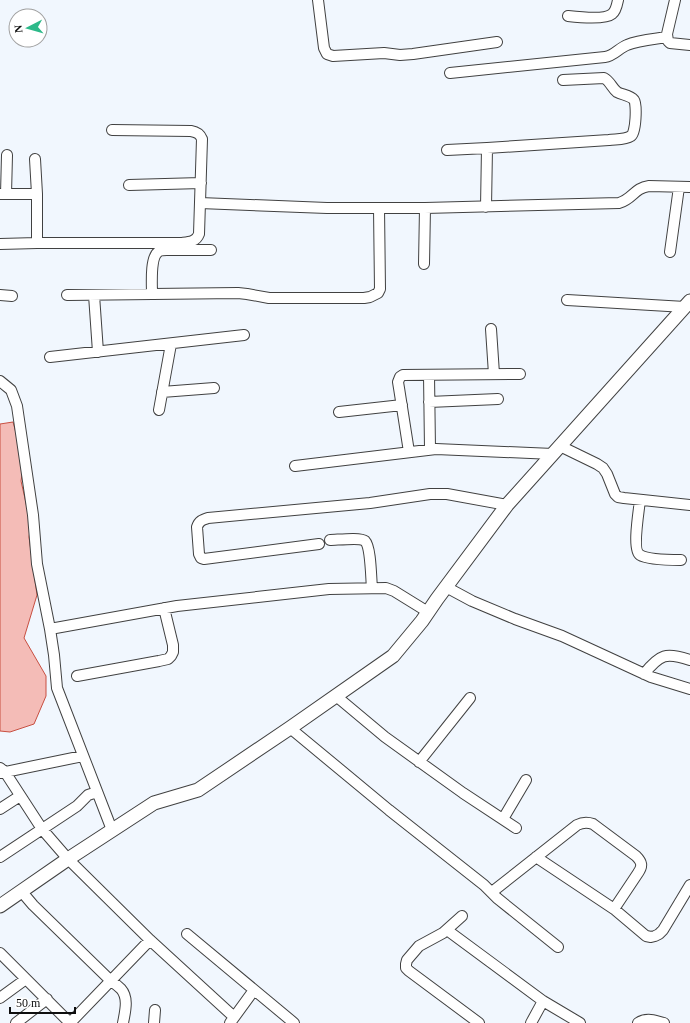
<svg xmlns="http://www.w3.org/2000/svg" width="690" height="1023" font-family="Georgia,serif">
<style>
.water{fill:#f4bcb7;stroke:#c84f41}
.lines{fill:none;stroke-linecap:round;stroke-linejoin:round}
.minor-casing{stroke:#414141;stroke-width:12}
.tertiary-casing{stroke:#414141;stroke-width:15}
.minor{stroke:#fff;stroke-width:10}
.tertiary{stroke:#fff;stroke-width:13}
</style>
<rect width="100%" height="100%" fill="#f1f7fe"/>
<path class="water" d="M13,422L24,462L21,481L31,525L29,537L37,595L24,638L46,676V696L34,724L10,732L0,731V424Z"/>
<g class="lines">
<defs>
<path id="minor" d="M318,0L324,48L327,54L333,56L384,53L400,55L413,54L497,42
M675,0L667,34L668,41L670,43L690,45
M568,16C577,17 605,20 612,14C616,11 617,5 618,0
M450,73L605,57C614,56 619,48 627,45C638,40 655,39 667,37
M447,150L487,148L609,140C615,139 625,140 631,136C636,133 637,104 634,100C630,95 622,95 617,92C612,88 610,81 604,78L563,80
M35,159L37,194V243
M129,185L201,183
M1,194H37
M6,194L7,155
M200,203L327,208H425L619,203C633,199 634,188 649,186L690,187
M486,207L487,148
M0,244L37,243H181C189,242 196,242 199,234L202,139C200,134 197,132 191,131L112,130
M670,252L679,187
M424,264L425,208
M152,294C152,285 150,258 158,252C160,250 164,250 167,250H211
M0,295L12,296
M67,295L238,293L247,294L269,298H364L370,297L378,293L380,289L379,208
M94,295L98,352
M567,300L685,307
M491,329L494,374
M50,357L244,335
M429,375L430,449
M0,381L11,390L17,406L33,515L37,564L50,629L54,655L57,688L112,830
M162,392L214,388
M429,402L498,399
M159,410L171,344
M339,412L402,405
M560,446L597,464L603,468L607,474L615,494L618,497L624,498L690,505
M409,452L399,388L398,382L400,377L403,375L520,374
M295,466L436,449L553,454
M640,500C639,510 632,550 640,555C648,560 672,560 681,560
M330,540C337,540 360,537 365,541C371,547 371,579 372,588
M319,544L204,559L201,558L199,554L197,527C199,521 202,520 208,518L370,503L430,494H447L507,505
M446,587L472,601L515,619L562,636L651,677L690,689
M50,629L177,606L329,589L386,588L394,591L428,612
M644,674C660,654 666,652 690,660
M77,676L159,661L168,659L171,656L173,652V645L164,608
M336,696L385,737L463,793L516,828
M290,728L389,810L484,885L497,898L558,947
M419,762L470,698
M0,768L5,772L42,829L68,859L150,940L234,1017
M0,773L83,756
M0,809L20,796
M503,819L526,780
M0,857L77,806L88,795L97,792
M536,857L614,909L646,936L651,937L655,936L659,934L663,930L690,885
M22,892L33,905L111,981C114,983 118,986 121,989C129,998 125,1012 123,1023
M492,892L577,825C583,822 587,822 593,824L636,856C642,862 643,866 638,873L614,909
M462,916L443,933L419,946L407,960L406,964V968L409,971L479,1023
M447,930L543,1001L580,1023
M187,934L294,1023
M0,953L70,1023
M0,998L26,979
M16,1023L47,999
M70,1023L150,940
M154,1023L155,1010
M230,1023L254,990
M531,1023L543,1001
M638,1023C647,1017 655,1021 664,1023"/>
<path id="tertiary" d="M0,906L68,859L154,803L198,790L290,728L393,656L422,621L437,599L507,505L690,301"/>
</defs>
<use href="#minor" class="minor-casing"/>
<use href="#tertiary" class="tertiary-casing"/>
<use href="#minor" class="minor"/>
<use href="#tertiary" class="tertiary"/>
</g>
<g transform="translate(28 28) rotate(264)"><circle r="19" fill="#ffffff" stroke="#9f9f9f"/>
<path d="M0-3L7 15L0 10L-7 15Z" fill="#2cb989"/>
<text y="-6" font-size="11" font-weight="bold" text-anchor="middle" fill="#0e0e0e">N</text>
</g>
<path d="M10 1007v6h65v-6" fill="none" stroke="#0e0e0e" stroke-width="2"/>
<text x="16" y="1007" font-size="12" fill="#0e0e0e" stroke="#ffffff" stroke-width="3" paint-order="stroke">50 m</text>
</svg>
